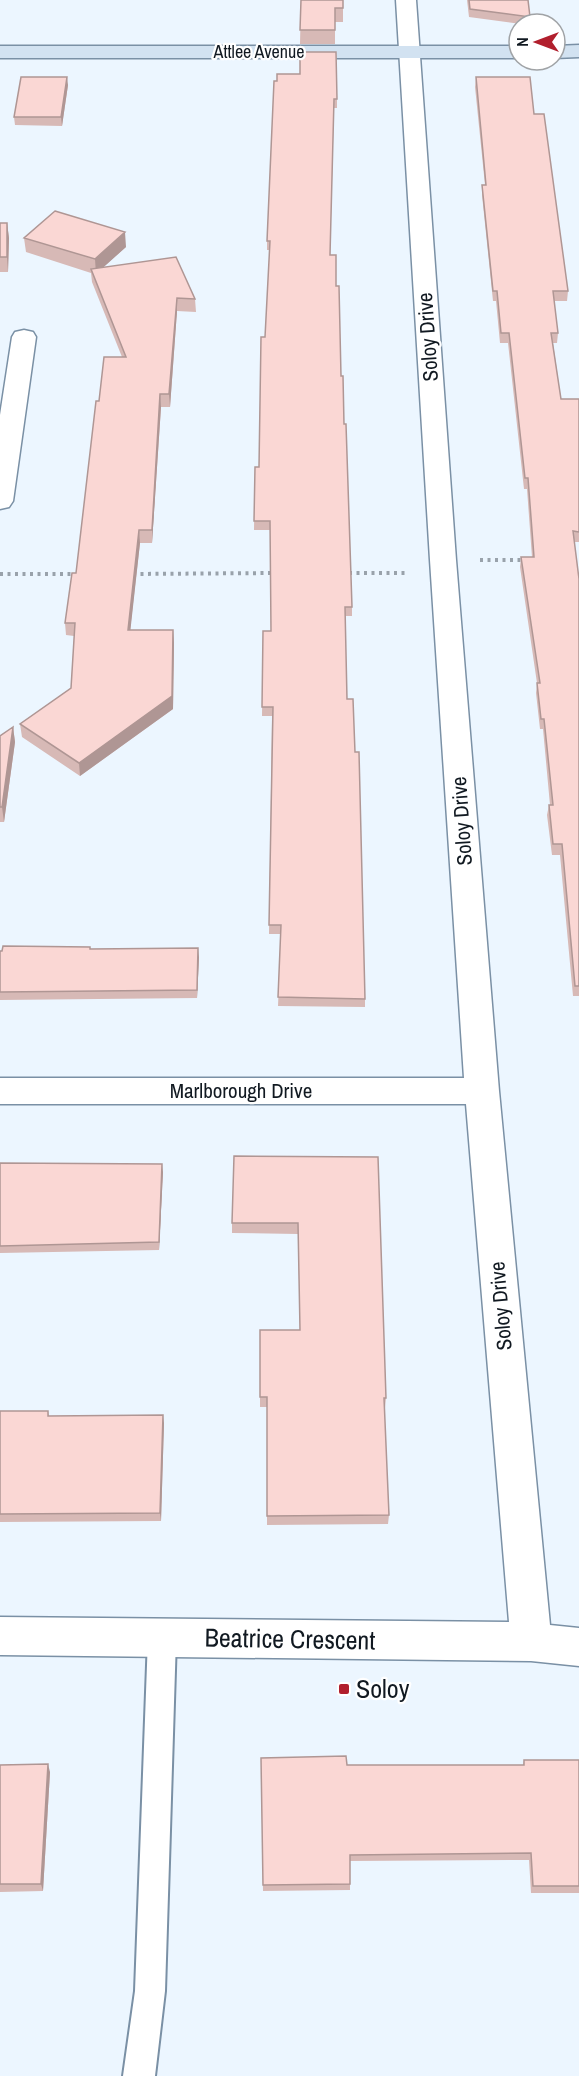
<svg xmlns="http://www.w3.org/2000/svg" width="579" height="2076" font-family="'Archivo Narrow',sans-serif">
<style>
.lines{fill:none;stroke-linecap:round;stroke-linejoin:round}
.lane-casing{stroke:#7a90a5;stroke-width:4}
.street-casing{stroke:#7a90a5;stroke-width:3}
.secondary-casing{stroke:#7a90a5;stroke-width:3}
.path{stroke:#99a2ab;stroke-width:4;stroke-dasharray:3 4.5;stroke-linecap:butt}
.lane{fill:#fff;fill-rule:evenodd}
.street{fill:#fff;fill-rule:evenodd}
.secondary{fill:#d2e2f1;fill-rule:evenodd}
.wall{fill:#d7b9b6}
.shaded-wall{fill:#af9694}
.building{fill:#fad7d4;stroke:#af9694;stroke-width:1.5}
.poi-dot{fill:#b11f2d;stroke:#fff;stroke-width:2}
.labels{text-anchor:middle;stroke-width:4.5;stroke-linejoin:round;paint-order:stroke}
.far-street-label{font-size:18px;fill:#111921;stroke:#fff}
.street-label{font-size:21px;fill:#111921;stroke:#fff}
.near-street-label{font-size:26px;fill:#111921;stroke:#fff}
.near-poi-label{font-size:26px;fill:#111921;stroke:#fff;text-anchor:start}
</style>
<rect width="100%" height="100%" fill="#ecf6ff"/>
<g class="lines">
<defs>
<path id="lane" d="M162,1625L172,1629L176,1638L165,1991L155,2076H123L135,1991L148,1638L152,1629Z"/>
<path id="street" d="M396,0H416L456,560L499,1091L550,1625L579,1628V1666L531,1661L0,1655V1617L509,1622L466,1104H0V1078H464L430,560Z
M24,330L33,332L36,337L13,501L9,507L0,509V415L12,337L15,332Z"/>
<path id="secondary" d="M579,45V57L555,58V46Z
M0,46H519V58H0Z"/>
</defs>
<use href="#lane" class="lane-casing"/>
<use href="#street" class="street-casing"/>
<use href="#secondary" class="secondary-casing"/>
<path class="path" d="M480,560H524
M349,573H407
M0,574H74
M133,574L275,573"/>
<use href="#lane" class="lane"/>
<use href="#street" class="street"/>
<use href="#secondary" class="secondary"/>
</g>
<path class="wall" d="M301,0H343V22H335V44H300Z
M467,0H528L530,17L529,24H521L469,17Z
M476,77L534,114L568,291L567,301H554L558,333L557,343H553L561,399H579V542H574L579,579V999V996H573L560,855H552L547,815L549,805H550L543,729H540L536,693L537,683L520,567L521,557H532L527,489H524L508,343H500L496,301H493L482,195V185H485L475,87Z
M274,81L337,99V108H334L330,255L336,286L344,424L352,607V616H345L347,699L365,999V1007L278,1006L281,934H269L272,716H262L263,631H271L270,530H254L255,467H259L270,250H267V241Z
M68,85L62,126L15,125L14,117Z
M0,223H7L9,238L8,272H0Z
M24,238L126,247L103,267L195,299L196,312L177,311L170,407H161L152,543H140L130,630H173L174,643L173,709L80,776L22,737L20,724L71,688L74,636L66,635L65,623L76,573L99,401L122,357L92,282L91,273L26,252Z
M13,727L15,742L4,822H0V736Z
M91,949L199,957L197,998L0,1000V951Z
M378,1157L386,1398L385,1408H384L389,1515L388,1524L267,1525V1407H260V1330H300L298,1234L232,1233V1223Z
M0,1163L163,1172L159,1250L0,1253Z
M0,1411H48L49,1416L164,1423L161,1521L0,1522Z
M261,1758L347,1765H523L524,1760H579V1893H531L529,1860L350,1861V1890L263,1891Z
M0,1765L50,1772L43,1891L0,1892Z"/>
<path class="shaded-wall" d="M67,77L68,85L62,126L61,117Z
M7,223L9,238L8,272L7,257Z
M125,232L126,247L96,274L95,259Z
M177,298V311L170,407L169,394Z
M160,394L161,407L152,543V530Z
M139,530L140,543L129,643L128,630Z
M173,630L174,643L173,709L80,776L79,763Z
M13,727L15,742L4,822L2,807Z
M198,948L199,957L197,998V990Z
M162,1164L163,1172L159,1250V1242Z
M163,1415L164,1423L161,1521L160,1513Z
M48,1764L50,1772L43,1891L41,1884Z"/>
<path class="building" d="M301,0H343V8H335V30H300Z
M469,0H528L530,17L470,9Z
M300,52H336L337,99H334L330,255H336V286H339L341,376H343L344,424H346L352,607H345L347,699H353L355,752H359L365,999L278,997L281,925H269L273,707H262L263,631H271L270,521H254L255,467H259L261,337H265L270,241H267L274,81H277V74H300Z
M21,77H67L61,117H14Z
M476,77H530L534,114H544L568,291H553L558,333H551L561,399H579V532L573,531L579,579V986H575L562,844H553L549,805H553L544,719H541L537,683H540L521,557H534L528,478H525L509,333H501L497,291H493L482,185H486Z
M55,211L125,232L95,259L24,238Z
M0,223H7V257H0Z
M176,257L195,299L177,298L169,394H160L152,530H139L128,630H173L172,696L79,763L20,724L71,688L75,623H65L72,573H76L96,401H99L104,357H126L91,269Z
M13,727L2,807H0V736Z
M3,946L90,947V949L198,948L197,990L0,992V951H2Z
M234,1156L378,1157L386,1398H384L389,1515L267,1516V1397H260V1330H300L298,1223H232Z
M0,1163L162,1164L159,1242L0,1246Z
M0,1411H48V1416L163,1415L160,1513L0,1514Z
M346,1756L347,1765H524V1760H579V1886H533L531,1853L350,1855V1884L263,1885L261,1758Z
M48,1764L41,1884H0V1765Z"/>
<rect class="poi-dot" x="338" y="1683" width="12" height="12" rx="3"/>
<g class="labels">
<g class="far-street-label">
<text x="259" y="58">Attlee Avenue</text>
</g>
<g class="street-label">
<text transform="translate(428 337) rotate(-94)" y="7">Soloy Drive</text>
<text transform="translate(462 821) rotate(-94)" y="7">Soloy Drive</text>
<text x="241" y="1098">Marlborough Drive</text>
<text transform="translate(501 1306) rotate(-95)" y="7">Soloy Drive</text>
</g>
<g class="near-street-label">
<text transform="translate(290 1639) rotate(1)" y="9">Beatrice Crescent</text>
</g>
<g class="near-poi-label">
<text x="356" y="1698">Soloy</text>
</g>
</g>
<g transform="translate(537 42) rotate(270)"><circle r="28" fill="#ffffff" stroke="#a0a3a6" stroke-width="1.5"/>
<path d="M0-4.5L10 22L0 15L-10 22Z" fill="#b11f2d"/>
<text y="-9" font-size="16" font-weight="bold" text-anchor="middle" fill="#111921">N</text>
</g>
</svg>
